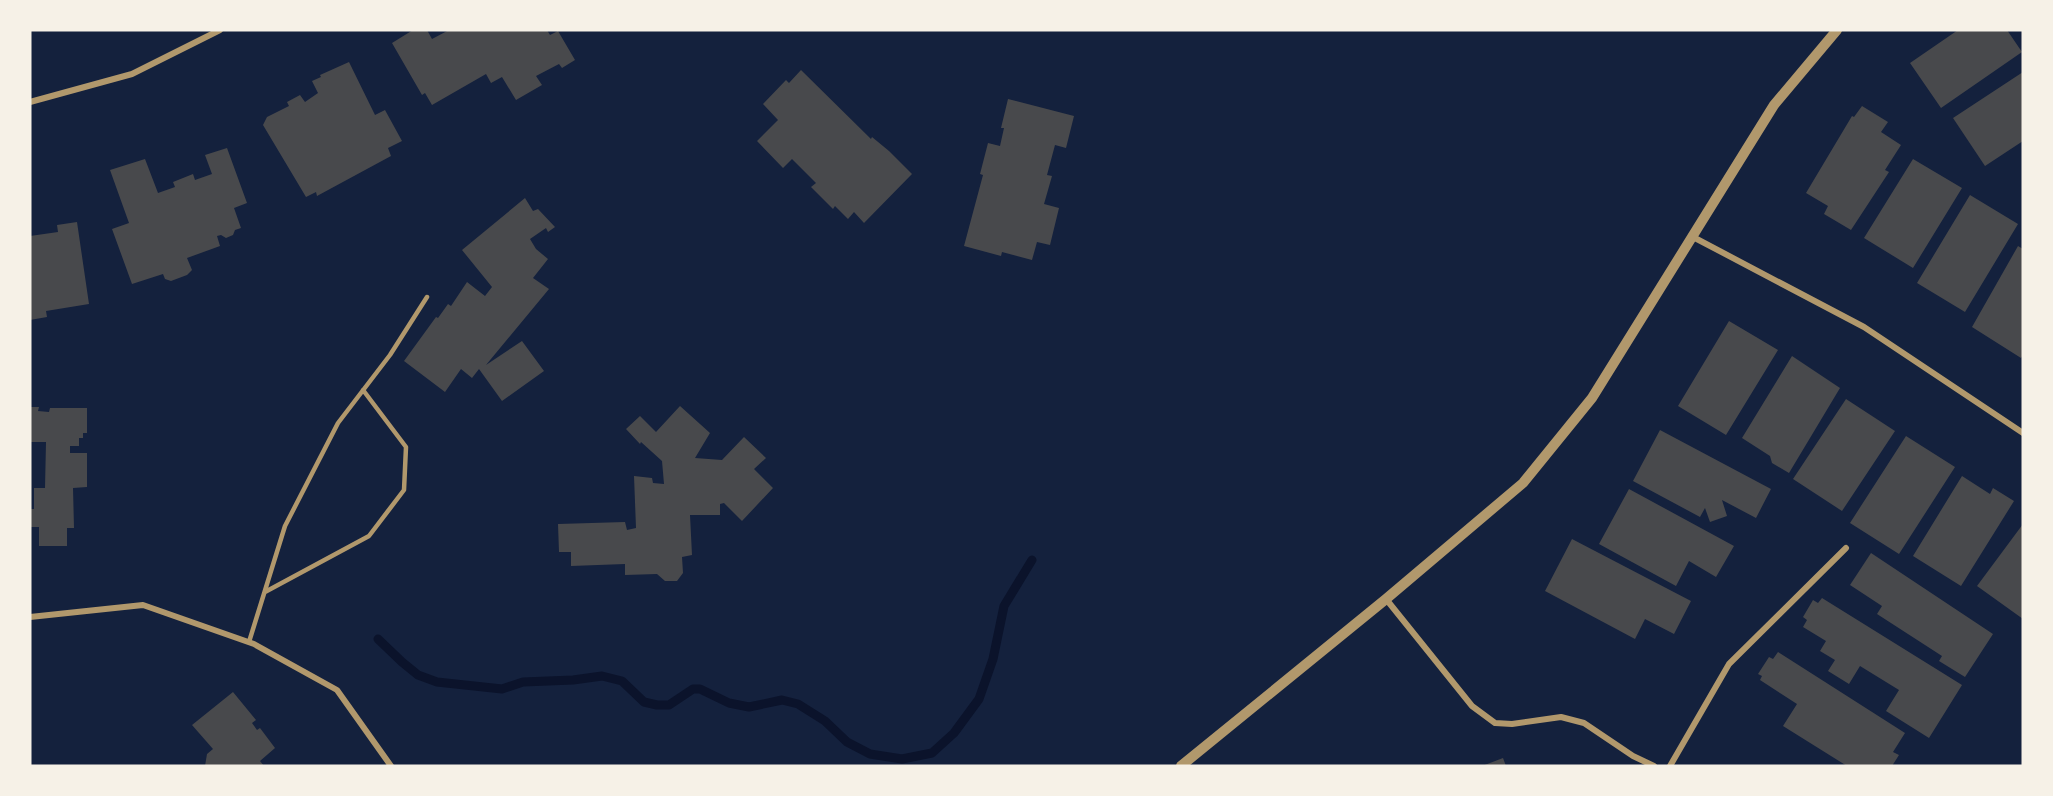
<svg xmlns="http://www.w3.org/2000/svg" width="2053" height="796" font-family="'DM Sans',sans-serif">
<style>
.lines{fill:none;stroke-linecap:round;stroke-linejoin:round}
.stream{stroke:#0b132b;stroke-width:9}
.building{fill:#48494c}
.service{stroke:#b1986c;stroke-width:4.5}
.minor{stroke:#b1986c;stroke-width:6}
.tertiary{stroke:#b1986c;stroke-width:10}
</style>
<rect width="100%" height="100%" fill="#14213d"/>
<g class="lines">
<path class="stream" d="M378,639L402,662L418,675L437,682L502,689L523,682L573,680L602,676L622,681L644,702L657,705H669L693,689H700L729,703L749,707L782,700L798,704L825,721L847,742L870,754L902,759L932,753L954,733L979,699L993,659L1004,606L1032,560"/>
</g>
<path class="building" d="M413,30H427L432,39L449,30H547L550,35L558,31L575,60L562,68L559,64L536,76L542,85L516,100L502,77L491,83L486,74L432,105L425,93L422,95L392,43Z
M1958,30H2007L2022,52L1941,108L1910,63Z
M349,62L375,115L385,110L402,141L388,148L391,156L317,196L316,192L306,197L263,125L267,117L289,106L287,102L300,95L305,102L318,93L312,81L321,77L320,75Z
M801,70L871,139L872,137L889,151L912,174L864,223L854,212L848,219L835,206L833,209L811,187L816,183L792,159L783,168L757,141L778,120L763,104L786,80L789,83Z
M2023,72V141L1985,166L1953,118Z
M1008,99L1074,116L1066,148L1055,145L1047,175L1052,176L1044,204L1059,208L1050,245L1037,242L1032,260L1002,252L1001,256L964,246L983,175L980,174L988,143L1000,146L1004,128H1001Z
M1862,106L1888,122L1881,132L1901,145L1885,170L1889,172L1851,230L1824,214L1828,206L1806,193L1852,116L1854,117Z
M227,148L247,203L234,208L241,228L235,230L233,235L226,238L221,235L217,236L220,246L187,258L192,270L187,275L171,281L165,279L163,274L132,284L112,229L129,223L110,170L145,159L158,193L175,187L173,182L193,174L195,180L212,174L205,155Z
M1913,159L1962,188L1913,268L1864,238Z
M1970,195L2018,224L1965,312L1917,283Z
M525,198L533,211L538,209L555,227L548,232L546,228L530,239L536,249L548,259L533,278L549,289L486,365L522,341L544,371L502,401L479,369L472,378L461,369L445,392L404,361L436,317L438,318L448,304L451,306L467,282L485,296L492,287L462,250Z
M77,222L89,304L46,311L47,317L30,320V236L58,232L57,225Z
M2018,246L2023,249V355L2021,358L1972,327Z
M1729,321L1778,350L1726,435L1678,406Z
M1792,356L1840,388L1789,473L1772,463L1770,456L1742,438Z
M1846,399L1895,431L1842,511L1793,479Z
M680,406L710,433L695,458L722,460L744,437L766,458L754,469L773,488L742,521L724,503L720,504V515H690L692,555L682,557L683,573L677,581H665L657,574L625,575V564L571,566V552H559L558,524L625,522L627,530L636,528L634,476L652,478L653,483L664,484L662,461L641,442L640,444L626,429L640,416L656,432Z
M30,407H39L38,411L49,412L50,408H87V433H83V438H79V446H70V453H87V487L73,488L74,528H67V546H39V527H30V509H34V488H45L46,442H30Z
M1660,430L1771,489L1756,518L1722,500L1727,516L1710,522L1705,508L1700,517L1633,481Z
M1906,436L1955,467L1899,554L1850,523Z
M1962,476L1990,494L1993,488L2014,501L1961,586L1913,556Z
M1629,489L1734,546L1716,577L1689,561L1676,586L1599,544Z
M2023,524V619L1977,586Z
M1572,539L1691,601L1674,634L1645,619L1635,639L1545,591Z
M1871,553L1993,634L1965,677L1939,661L1942,656L1877,614L1882,606L1850,585Z
M1822,598L1962,685L1929,738L1886,711L1899,690L1860,666L1849,684L1828,671L1835,660L1820,651L1826,641L1803,627L1807,620L1803,617L1813,600L1818,603Z
M1778,652L1905,733L1893,752L1899,755L1892,766H1847L1783,726L1797,704L1760,680L1762,676L1758,674L1769,657L1773,659Z
M233,692L256,720L252,723L257,730L260,728L275,748L260,761L264,766H205L207,754L213,749L192,725Z
M1503,758L1506,766H1482Z"/>
<g class="lines">
<path class="service" d="M265,592L369,536L404,490L406,447L363,390
M249,642L285,526L338,423L390,355L427,297"/>
<path class="minor" d="M30,102L132,74L220,30
M1693,237L1864,327L2023,433
M1386,599L1472,706L1495,723L1512,724L1561,717L1584,723L1633,756L1654,766
M30,617L143,605L254,644L337,690L391,766
M1670,766L1729,664L1846,548"/>
<path class="tertiary" d="M1181,766L1386,599L1523,483L1592,398L1774,105L1837,30"/>
</g>
<rect width="2053" height="796" fill="none" stroke="#f6f1e7" stroke-width="63"/>
</svg>
